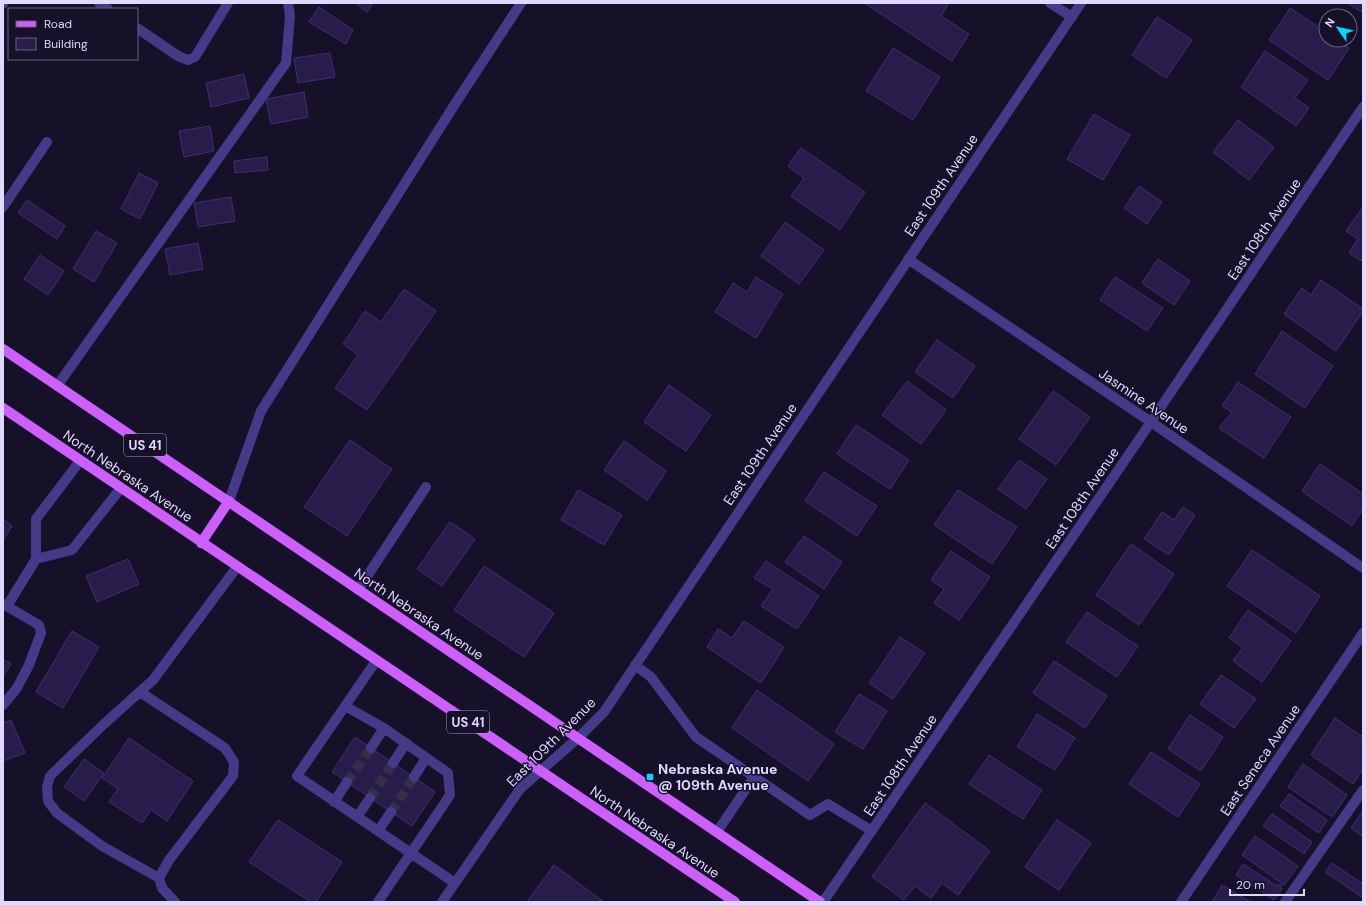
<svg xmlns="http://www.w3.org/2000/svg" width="1366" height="905" font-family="'DM Sans',sans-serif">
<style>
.building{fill:#281c4a;stroke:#412e76}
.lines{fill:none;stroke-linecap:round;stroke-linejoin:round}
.minor-tunnel{stroke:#342e49;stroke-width:10;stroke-dasharray:10 5;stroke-linecap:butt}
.minor{stroke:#433b88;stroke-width:10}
.major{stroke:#ce5fff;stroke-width:10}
.poi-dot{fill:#04d6ff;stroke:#161029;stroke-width:1.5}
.labels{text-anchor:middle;stroke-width:3;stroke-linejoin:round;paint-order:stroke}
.shield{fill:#161029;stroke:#a39cbf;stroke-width:1}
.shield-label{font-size:13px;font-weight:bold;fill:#dfd8ff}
.street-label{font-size:14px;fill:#dfd8ff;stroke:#161029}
.poi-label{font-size:14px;font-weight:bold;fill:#dfd8ff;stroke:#161029;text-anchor:start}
</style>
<rect width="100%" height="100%" fill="#161029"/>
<path class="building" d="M355,3H373L367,12Z
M867,3H949L941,16L969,34L952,61L866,4Z
M1348,3H1363V13Z
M319,7L353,30L346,44L309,22Z
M1290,8L1326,32V40H1337L1349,48L1328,80L1269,40Z
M1157,17L1192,40L1166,78L1132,55Z
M893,48L940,77L913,120L866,91Z
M1265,51L1308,80L1295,98L1309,108L1296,126L1241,87Z
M330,53L335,77L298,83L294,58Z
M244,74L249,98L211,107L206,83Z
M304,92L308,117L271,124L266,99Z
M1094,114L1130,135L1103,180L1067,159Z
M1238,120L1274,147L1249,180L1213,152Z
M210,126L214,151L184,157L179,131Z
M801,148L865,192L840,230L791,196L804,178L788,166Z
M267,157L268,170L235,173L234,161Z
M139,173L158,183L140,219L121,209Z
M1139,186L1162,202L1147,224L1124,208Z
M231,197L235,221L198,227L194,203Z
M27,200L65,226L57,239L18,213Z
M1363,207V258L1361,261L1349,253L1358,239L1346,231Z
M785,222L824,250L799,284L761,256Z
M96,231L117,243L94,282L73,269Z
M198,243L203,269L170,275L165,249Z
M40,255L64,271L48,295L24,279Z
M1158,259L1190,281L1174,305L1142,283Z
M756,277L783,294L756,338L715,312L733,283L747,292Z
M1115,277L1163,308L1147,331L1100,300Z
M1321,280L1363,309V311L1336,351L1284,314L1302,288L1311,295Z
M404,289L436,311L367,410L335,388L358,355L343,344L365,311L381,322Z
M1282,331L1333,366L1305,408L1255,374Z
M937,340L975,366L953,398L915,372Z
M907,381L946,410L921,444L882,415Z
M1238,382L1291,417L1264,458L1219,428L1232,412L1222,406Z
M669,385L711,415L686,451L644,422Z
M1053,391L1090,417L1056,465L1019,439Z
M856,425L909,460L890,489L837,454Z
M350,440L392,469L347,536L304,507Z
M624,441L666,471L647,500L604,470Z
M1019,460L1047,479L1026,509L998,489Z
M1320,464L1363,494V509L1352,526L1302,491Z
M824,472L877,506L857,536L805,501Z
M578,490L622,515L604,545L561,520Z
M958,490L1017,527L992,564L934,525Z
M1183,507L1195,515L1169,555L1144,539L1162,512L1174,520Z
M3,519L12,526L3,540Z
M450,522L475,539L442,586L417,569Z
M804,536L842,562L824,589L785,562Z
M1131,544L1174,574L1139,625L1096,595Z
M1252,550L1320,596L1296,633L1227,586Z
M951,551L990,577L959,620L934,603L944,589L931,580Z
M128,559L139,584L97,602L86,576Z
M766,561L819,596L797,629L761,606L773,589L754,578Z
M484,566L554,613L524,657L454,610Z
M1248,610L1291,641L1262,682L1233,661L1243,648L1229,638Z
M1087,612L1138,646L1117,677L1066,642Z
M744,621L784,647L761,683L707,647L718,629L732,638Z
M72,631L99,647L63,708L36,692Z
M900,637L925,653L893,699L869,683Z
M3,659L11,664L3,676Z
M1054,661L1107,696L1085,728L1033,693Z
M1221,675L1256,699L1234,728L1200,704Z
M757,690L834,744L808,781L732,728Z
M859,694L887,711L863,749L835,732Z
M1037,714L1075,738L1055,770L1017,747Z
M1190,715L1223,737L1201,771L1168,749Z
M1335,718L1363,737V769L1353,784L1311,755Z
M11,720L25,753L3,761V723Z
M355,737L435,792L412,826L332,772Z
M129,738L193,781L167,821L151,810L142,823L109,802L118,789L102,778Z
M1151,752L1200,784L1178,817L1129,784Z
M989,755L1042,790L1023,819L969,784Z
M84,759L104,773L84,801L64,787Z
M1303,764L1347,795L1332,817L1288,787Z
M1289,794L1327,820L1319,833L1280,806Z
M925,803L990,851L958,895L942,883L931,898L915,886L904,900L872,877Z
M1362,812H1363V837L1351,828Z
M1272,814L1312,842L1304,854L1263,826Z
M278,820L342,862L316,902H311L249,862Z
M1057,820L1091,843L1059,890L1025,867Z
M1255,836L1298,866L1284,885L1242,855Z
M1332,863L1363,884L1362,897L1325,872Z
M1243,864L1277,886L1278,884L1282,886L1280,888L1282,889L1274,900L1236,875Z
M554,865L604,902H527Z
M1222,885L1251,902H1212Z"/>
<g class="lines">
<path class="minor-tunnel" d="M347,782L371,748
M370,798L393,763
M391,812L414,777"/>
<path class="minor" d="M99,3L108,9
M1050,3L1072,17
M3,4V3
M137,28L178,56L188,60L195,57L228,3
M3,207L47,142
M908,259L1151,422L1363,568
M57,386L286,63L290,16L288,3
M80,461L36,519V559L72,550L121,488
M229,501L261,411L455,104L521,3
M358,590L426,487
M3,604L39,625L41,633L29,665L17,688L3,705
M7,606L36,559
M376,661L297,776L455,883
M635,665L651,677L696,737L810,815L828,804L872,831
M140,692L225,748L234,762L233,776L169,860L159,878
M345,706L384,728L448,773L450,795L378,902
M371,748L384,728
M393,763L406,743
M414,777L426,758
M334,802L347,782
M357,817L370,798
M378,831L391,812
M717,832L754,777
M175,902L162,888L159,878L102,846L57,813L48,801L47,787L50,776L104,724L153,680L237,567
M442,902L520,789L578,738L604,712L1081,3
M823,902L1140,438L1363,107
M1181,902L1363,633
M1285,902L1363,790"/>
<path class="major" d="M3,349L820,902
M3,408L735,902
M201,543L229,501"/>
</g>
<rect class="poi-dot" x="646" y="773" width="8" height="8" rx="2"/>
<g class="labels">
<g class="shield">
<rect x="124" y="434" width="42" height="22" rx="3"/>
<rect x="447" y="711" width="42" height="22" rx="3"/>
</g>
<g class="shield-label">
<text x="145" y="450">US 41</text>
<text x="468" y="727">US 41</text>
</g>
<g class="street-label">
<text transform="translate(941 185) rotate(-56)" y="5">East 109th Avenue</text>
<text transform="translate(1264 229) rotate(-56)" y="5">East 108th Avenue</text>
<text transform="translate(1144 401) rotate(34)" y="5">Jasmine Avenue</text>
<text transform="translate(760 454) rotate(-56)" y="5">East 109th Avenue</text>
<text transform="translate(128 476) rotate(34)" y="5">North Nebraska Avenue</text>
<text transform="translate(1082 498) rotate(-56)" y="5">East 108th Avenue</text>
<text transform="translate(419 614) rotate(34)" y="5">North Nebraska Avenue</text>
<text transform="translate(551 742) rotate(-45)" y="5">East 109th Avenue</text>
<text transform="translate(1260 760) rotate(-56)" y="5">East Seneca Avenue</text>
<text transform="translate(900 765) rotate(-56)" y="5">East 108th Avenue</text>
<text transform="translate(655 832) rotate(34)" y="5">North Nebraska Avenue</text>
</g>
<g class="poi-label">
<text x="658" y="774">Nebraska Avenue<tspan x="658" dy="16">@ 109th Avenue</tspan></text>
</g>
</g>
<rect width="1366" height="905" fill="none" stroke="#dfd8ff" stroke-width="8"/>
<rect x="8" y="8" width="130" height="52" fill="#161029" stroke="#66607f"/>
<rect x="16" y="21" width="20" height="6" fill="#ce5fff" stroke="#66607f"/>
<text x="44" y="28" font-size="12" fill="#dfd8ff">Road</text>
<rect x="16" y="38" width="20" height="12" fill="#281c4a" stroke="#66607f"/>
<text x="44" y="48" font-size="12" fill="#dfd8ff">Building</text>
<g transform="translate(1338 28) rotate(304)"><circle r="19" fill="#161029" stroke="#66607f"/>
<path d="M0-3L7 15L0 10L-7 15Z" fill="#04d6ff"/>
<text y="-6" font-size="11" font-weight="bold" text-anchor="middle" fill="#dfd8ff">N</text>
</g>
<path d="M1230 889v6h74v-6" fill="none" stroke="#dfd8ff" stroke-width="2"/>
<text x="1236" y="889" font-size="12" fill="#dfd8ff" stroke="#161029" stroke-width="3" paint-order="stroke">20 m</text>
</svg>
